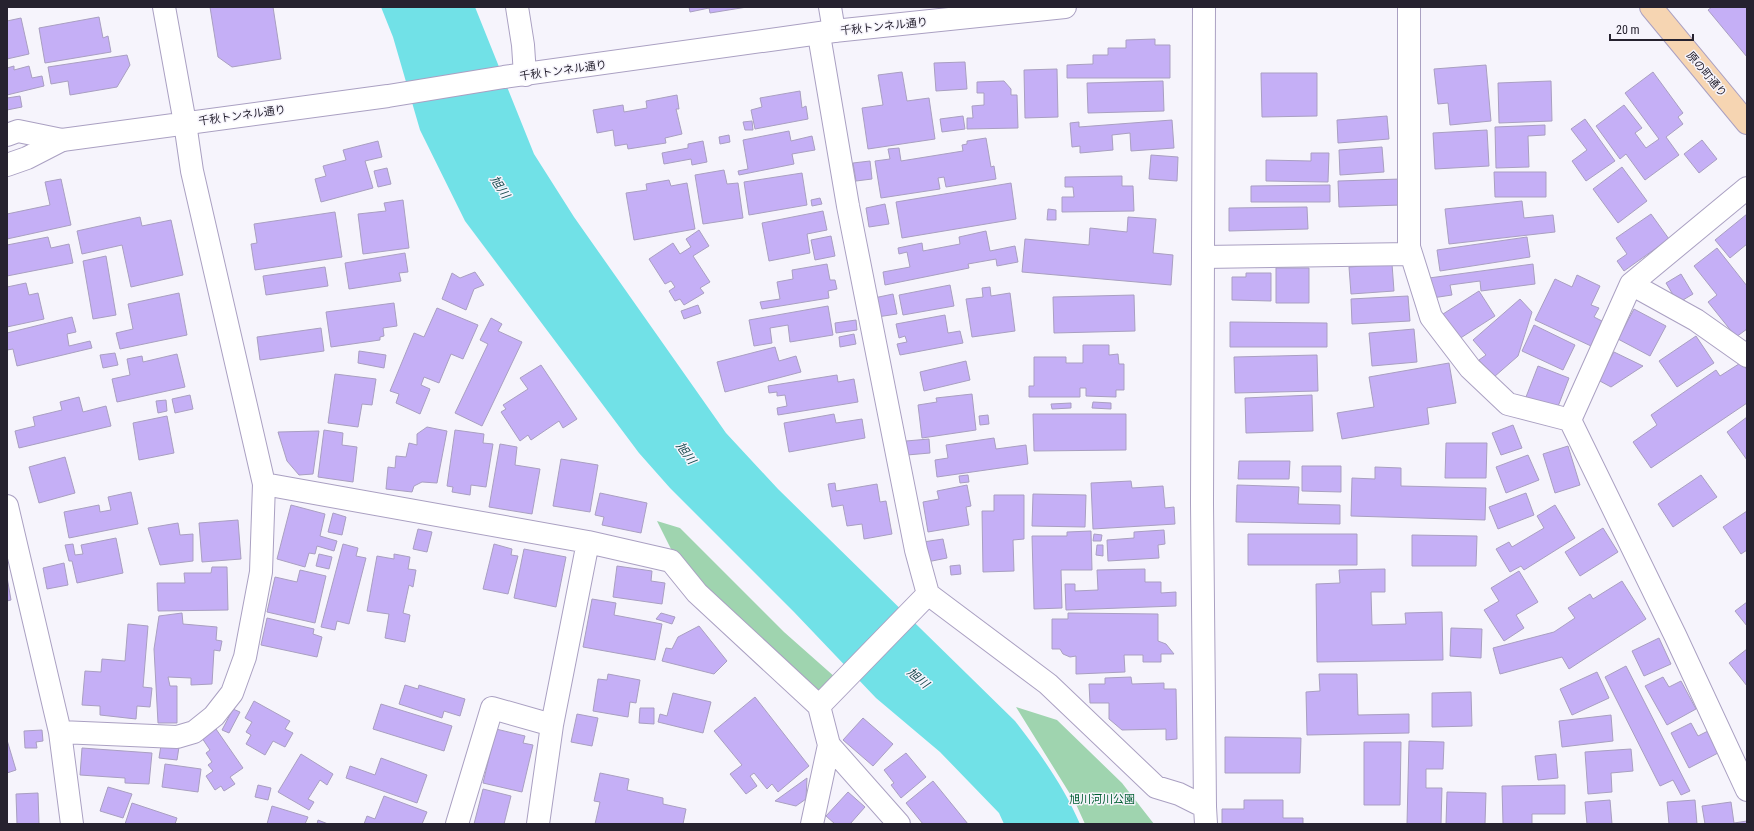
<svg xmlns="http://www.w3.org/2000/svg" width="1754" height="831" font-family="'Roboto Condensed','Noto Sans JP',sans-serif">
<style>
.green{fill:#9fd4af}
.water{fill:#71e1e7}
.building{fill:#c5aff6;stroke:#a99fc1}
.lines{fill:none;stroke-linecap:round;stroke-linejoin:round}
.minor-casing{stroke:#aaa0c2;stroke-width:24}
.tertiary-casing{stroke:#aaa0c2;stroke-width:24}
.secondary-casing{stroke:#aaa0c2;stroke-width:24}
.minor{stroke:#fff;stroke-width:22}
.tertiary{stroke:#fff;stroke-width:22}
.secondary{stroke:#f6d5b2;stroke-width:22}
.labels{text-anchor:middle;stroke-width:3;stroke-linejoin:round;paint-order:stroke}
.street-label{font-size:11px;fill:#26222f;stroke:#f6f4fc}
.park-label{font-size:11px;fill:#005e32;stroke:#f6f4fc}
.water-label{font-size:12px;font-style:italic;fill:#194b4e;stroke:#f6f4fc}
</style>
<rect width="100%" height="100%" fill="#f6f4fc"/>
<path class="green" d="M657,521L680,528L784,632L836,678L821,696L704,592L671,549Z
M1016,707L1057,720L1122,783L1154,824H1085L1075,802Z"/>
<path class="water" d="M381,7H475L534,154L574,217L726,433L778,489L1015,721C1040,753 1064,787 1080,824H1004L999,813L940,752L876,698L794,612L670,488L639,453L465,221L420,130L393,37Z"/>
<path class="building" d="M210,7H273L281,59L232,67L218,57Z
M689,7H747L710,13L709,8L690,12Z
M1712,7H1747V57L1708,10Z
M99,17L103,38L108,36L111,52L45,63L39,28Z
M21,18L29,54L7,59V21Z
M1155,39V45H1170V78H1067V65L1093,64V55H1108V48H1126V40Z
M127,55L130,65L117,87L70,95L68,81L51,84L48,67Z
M965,62L967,89L936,91L934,63Z
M1486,65L1491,121L1450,125L1448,103L1438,104L1434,69Z
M14,66V70L29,66L32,78L42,76L44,86L7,95V68Z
M1057,69L1058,117L1025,118L1024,70Z
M902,72L907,101L929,98L935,139L868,149L862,108L883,105L878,75Z
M1653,72L1683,113L1678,117L1683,124L1666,137L1679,155L1645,180L1626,154L1620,159L1596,126L1624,105L1642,128L1635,133L1646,148L1659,139L1625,93Z
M1261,73H1317V116L1262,117Z
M1004,81L1011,89V95H1017L1018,128L967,129V118H973L972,106L984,105V93H977V82Z
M1163,81L1164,111L1088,113L1087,83Z
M1551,81L1552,121L1499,123L1498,83Z
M800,91L802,108L806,106L808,119L755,129L751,110L762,107L760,98Z
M677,95L679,109H676L682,134L665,138L666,143L628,149L627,144L615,146L613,130L597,133L593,110L623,105L624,112L647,108L646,101Z
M20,96L22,107L7,110V98Z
M963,116L965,129L942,132L940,119Z
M1387,116L1389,139L1338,143L1337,120Z
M1585,119L1615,161L1586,181L1572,161L1587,150L1571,129Z
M1172,120L1174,148L1131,151L1130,133L1112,135L1113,150L1080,153V146L1072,147L1070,123L1079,122V127Z
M752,121L753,130H745L743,122Z
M1545,125V135L1528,136L1529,167L1496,168L1495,127Z
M1487,130L1489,166L1435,169L1433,133Z
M789,131L791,141L812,136L815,150L792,154L794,164L739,175L738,171L748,169L743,140Z
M729,135L730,142L720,144L719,137Z
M986,138L991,167L994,166L996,179L946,187L944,177L938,178L940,189L881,198L875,161L890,159L888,149L899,148L901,161L963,151L962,145L967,144V141Z
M1702,140L1717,159L1699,173L1684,154Z
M378,141L382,157L365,161L373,188L321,202L315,179L326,176L323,166L346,160L343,150Z
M703,141L707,162L692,165L691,159L664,164L662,153L688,148V144Z
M1382,147L1384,172L1340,175L1339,150Z
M1311,153H1329L1328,182L1266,181V160L1311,161Z
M1151,155L1178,157L1177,181L1149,179Z
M870,161L872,179L856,181L853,163Z
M1622,167L1647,201L1618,223L1593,189Z
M387,168L391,184L378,187L374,171Z
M724,170L727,184L738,183L743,218L703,224L695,175Z
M1494,172H1546V197H1495Z
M802,173L807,205L749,215L744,182Z
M1122,176V186H1133L1134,211L1062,212V197H1074L1073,187H1065V177Z
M61,179L71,225L7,239V214L50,205L45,182Z
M1401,179V205L1339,207L1338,181Z
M669,180L671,186L687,183L695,229L634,240L626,193L647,190L646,184Z
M1011,183L1016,219L902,238L896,202Z
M1330,185V202H1251V186Z
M820,198L822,204L812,206L811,200Z
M403,200L409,248L363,254L358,214L386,211L384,203Z
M1522,201L1524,218L1553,215L1555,232L1449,244L1445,209Z
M885,204L889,224L869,227L866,208Z
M1307,207L1308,229L1229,231V208Z
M1048,209L1056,210V220H1047Z
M823,211L827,230L807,234L810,253L769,261L762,223Z
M335,212L342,257L255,270L251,244L257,243L254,224Z
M1651,214L1669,239L1624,271L1617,261L1627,254L1616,238Z
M1747,214V244L1730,258L1715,240Z
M140,217L142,226L171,220L183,275L131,287L122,245L82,254L77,231Z
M1128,217L1156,219L1153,253L1173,255L1171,285L1022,272L1025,239L1089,245L1090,228L1127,232Z
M699,230L709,246L693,256L710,282L700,288L704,293L684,305L680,299L675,301L669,291L675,287L671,281L665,284L649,259L673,243L680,254L691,247L686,239Z
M986,231L990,251L1015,246L1018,262L997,266L996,259L968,264L969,268L885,285L883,272L910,267L907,252L899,254L898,248L922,243L923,251L960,244L959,237Z
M831,236L835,256L815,260L811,240Z
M48,237L51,248L69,244L73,263L7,276V245Z
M1527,237L1530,257L1440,271L1437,250Z
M1717,248L1747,286V329L1736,337L1708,302L1717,295L1694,266Z
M405,253L408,272L399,273L401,281L349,289L345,263Z
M106,256L116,315L93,319L83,261Z
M827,264L830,280H835L837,289L828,291L829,298L762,309L760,302L780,299L777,282L793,279L792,270Z
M1392,264L1394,291L1351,294L1349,267Z
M1533,264L1535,284L1481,291L1480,281L1450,285L1452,295L1432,298L1429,278Z
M325,267L328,286L266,295L263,276Z
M1276,268H1309V303H1276Z
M475,272L484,285L474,289L466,310L442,299L452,273L460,278Z
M1246,273H1271V301L1232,300V277H1246Z
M1681,274L1693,294L1678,303L1666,283Z
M1577,275L1600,286L1591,305L1599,308L1594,317L1602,321L1591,346L1535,320L1555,279L1572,287Z
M26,283L29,295L38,293L44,319L7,327V287Z
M950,285L954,306L903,315L899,295Z
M990,287L991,296L1010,293L1015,331L972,337L966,299L983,297L982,288Z
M1479,291L1495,316L1459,339L1443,314Z
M179,293L187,335L120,349L116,333L133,329L128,304Z
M893,294L897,314L877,317L874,298Z
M1134,295L1135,331L1054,333L1053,297Z
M1408,296L1410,321L1352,324L1351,299Z
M1520,299L1532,312L1518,356L1494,377L1479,360L1486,355L1473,340Z
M394,303L397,326L383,328L384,336L380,337V340L331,347L326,312Z
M698,305L701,313L684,319L681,311Z
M828,306L833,335L790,342L788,325L770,328L772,343L754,346L749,320Z
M437,308L478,325L463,359L451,354L439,383L424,377L421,385L430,389L420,414L396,403L399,394L390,391L414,333L424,337Z
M1634,309L1666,326L1650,356L1618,339Z
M945,315L948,333L960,331L963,343L900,355L897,344L907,342L905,336L899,338L896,324Z
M72,317L76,332L67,334L69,346L90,341L92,348L17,366L13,349L7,350V333Z
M491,318L502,324L498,331L522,342L482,426L455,413L488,344L480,340Z
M856,320L857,330L836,333L835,323Z
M1230,322L1327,323V347H1230Z
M1534,325L1575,345L1563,370L1522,351Z
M321,328L324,351L260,360L257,337Z
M1414,329L1417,362L1372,366L1369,333Z
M854,334L856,344L840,347L839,337Z
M1696,336L1714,363L1677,387L1659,361Z
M1083,345H1109V355L1118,354L1119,364H1124V390H1116V397L1086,396V388H1080V397H1029V386H1034V357H1066V363H1083Z
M775,347L779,361L796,356L801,372L725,392L717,362Z
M359,351L386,355L384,368L358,363Z
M1614,352L1643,366L1611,387L1598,380Z
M115,353L118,365L103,368L100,355Z
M177,354L185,387L117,402L112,379L130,375L127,359L142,356L143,362Z
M1317,355L1318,391L1235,393L1234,357Z
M966,361L970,380L924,391L920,372Z
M1742,362L1747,370V403L1651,468L1633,442L1657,425L1651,415L1716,370L1720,376Z
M1449,363L1456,403L1427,408L1429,424L1342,439L1337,413L1374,407L1369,377Z
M541,365L577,419L563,428L559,421L531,440L528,435L520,441L501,412L506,409L503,405L528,389L520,378Z
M1538,366L1569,378L1557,409L1526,397Z
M335,374L376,379L372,405L362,404L358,427L328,423Z
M837,375L838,382L854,379L858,402L778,415L777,408L787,406L785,395L777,396V392L769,393L768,386Z
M972,394L976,430L922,438L918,405L937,402L936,398Z
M190,395L193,409L175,413L172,399Z
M1312,395L1313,431L1246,433L1245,398Z
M79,397L83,412L106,406L111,426L19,448L15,431L35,426L33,417L62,410L60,402Z
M166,400L167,411L158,413L156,401Z
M1093,402L1111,403V409L1092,408Z
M1071,403V408L1052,409L1051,404Z
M834,414L836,423L862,419L865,438L789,452L784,423Z
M1033,414H1126V450L1034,451Z
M988,415L989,424L980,425L979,416Z
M167,416L174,453L139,460L133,423Z
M1747,417V460L1727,432Z
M1513,425L1522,448L1501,455L1492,433Z
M427,427L447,431L437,483L422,482L414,486L412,492L386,489L388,467L395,468L396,456L406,457L409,443L417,445V434Z
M324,430L343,433L342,445L357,447L353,482L318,477Z
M455,430L484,434L483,443L493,444L486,487L471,485L470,495L452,492L453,487L447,486Z
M319,431L313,474L299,475L287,461L278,432Z
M994,438L996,449L1026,445L1028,464L937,477L935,460L948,458L946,445Z
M929,439L930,453L907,455L906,441Z
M1446,443H1487L1486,478H1445Z
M500,444L517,447L515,465L540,469L532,514L489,507Z
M1568,446L1580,485L1555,493L1543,454Z
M1528,455L1539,480L1506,493L1496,467Z
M65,457L75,493L39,503L29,467Z
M561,459L598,465L590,512L553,506Z
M1239,461H1290L1289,479H1238Z
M1302,466H1341V492L1302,491Z
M1375,467L1401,468V486L1486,488L1485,520L1351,516L1352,478L1375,479Z
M968,475L969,482L960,483L959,476Z
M1701,475L1717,497L1673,527L1658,504Z
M1131,481L1132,488L1163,486L1165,508L1174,507L1175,524L1093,529L1091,483Z
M835,483L836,491L877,484L880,502L886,501L892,534L864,539L862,524L847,526L843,505L832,507L828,484Z
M967,485L971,506L966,507L969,525L928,532L923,502L939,499L937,491Z
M1237,485L1299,487L1298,504L1340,505V524L1236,522Z
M131,492L138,524L69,538L64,512L99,505L100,512L111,510L108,497Z
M600,493L647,503L641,533L602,525L604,517L595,515Z
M1526,493L1534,515L1498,529L1489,507Z
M1033,494L1086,495L1085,527L1032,526Z
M994,495H1024V539L1013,540L1014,571L983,572L982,511H994Z
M291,505L325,514L320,536L337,541L334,551L317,546L315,554L309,553L305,567L277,559Z
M1555,505L1575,538L1524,570L1521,566L1510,572L1496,549L1509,542L1512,547L1544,528L1537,516Z
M1747,511V550L1741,554L1723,527Z
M333,513L346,517L342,535L328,532Z
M238,520L241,559L202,562L199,523Z
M178,523L180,535L193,534V561L160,565L148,528Z
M1603,528L1618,552L1580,576L1565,552Z
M418,529L432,532L427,552L413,549Z
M1164,530L1165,544L1158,545L1159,558L1108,561L1107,540L1134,538V532Z
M1091,531L1092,570H1061L1062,608L1034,609L1032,536H1067V532Z
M1094,534L1102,535L1101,541H1093Z
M1248,534H1357V565H1248Z
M1412,535L1477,536L1476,566H1412Z
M116,538L123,573L77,583L72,561H69L65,545L73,544L75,555L83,554L81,545Z
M943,539L947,558L927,562L923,542Z
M343,544L358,548L356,556L366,558L349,624L337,621L335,630L321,627Z
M494,544L512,549L511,555L518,556L508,594L483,589Z
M1097,545H1103V556L1096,555Z
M524,549L566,557L556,607L514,598Z
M319,554L332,557L329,569L316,566Z
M394,554L410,557L408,569L416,570L413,587L409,585L403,613L410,615L405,642L385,638L389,614L367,611L377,556L394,559Z
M64,563L68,585L47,589L43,568Z
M960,565L961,574L951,575L950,566Z
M617,566L652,571L651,581L665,583L662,604L613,597Z
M212,567H227L228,610L158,611L157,583H185L184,573H211Z
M1145,569V582H1161V593L1176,592V606L1066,610L1065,584H1075V591L1098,590L1097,570Z
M1385,569V592H1371L1372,625L1406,624L1405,613L1442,612L1443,660L1317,662L1316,584L1340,583L1339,570Z
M300,570L326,576L315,623L267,612L275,577L297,582Z
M1519,571L1538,602L1516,615L1524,628L1504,641L1484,610L1499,601L1491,588Z
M7,577L11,600L7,601Z
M1622,581L1646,619L1569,669L1562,657L1500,674L1493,648L1554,632L1575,618L1568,608L1590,594L1593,599Z
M592,599L616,603L614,615L662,624L655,660L583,647Z
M1747,602V626L1735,611Z
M182,613L183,624L217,627L216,640L222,641L220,651L214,650L212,684L191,685V678L168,677L170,686H177V723H158L154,649L159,616Z
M661,613L675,617L672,624L656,619Z
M1068,613L1158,614V641L1166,644L1174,654H1161V662H1143V655H1124L1125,672L1076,674V656L1070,657L1063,654L1060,649H1052V619H1068Z
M267,618L314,629L313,634L322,637L317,657L261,645Z
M128,624L148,626L143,687L152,688L150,707L137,706L136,719L100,715V706L82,705L85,671L101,672L102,659L125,661Z
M699,626L727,661L714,674L662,661L666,648L672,649L678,637Z
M1451,628L1482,629L1481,658L1450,656Z
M1659,638L1671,664L1644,676L1632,651Z
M1747,649V686L1729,663Z
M1626,666L1690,791L1681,795L1673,780L1660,786L1605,677Z
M1597,672L1609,698L1572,715L1560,689Z
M608,674L640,680L636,703L630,702L628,717L593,711L598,679L607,680Z
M1319,674H1357L1358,715L1409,714V733L1307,735L1306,692L1320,691Z
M1131,677L1132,684L1164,683V689H1176L1177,739L1166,740V729L1122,730L1109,719V703H1090L1089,684H1105V678Z
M1663,677L1669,687L1681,681L1696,709L1667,725L1645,686Z
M405,685L418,689L419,685L465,699L460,716L444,711L442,718L399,704Z
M1471,692L1472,726L1432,727V693Z
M673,693L711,702L703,733L658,722L660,714L667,716Z
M755,697L809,766L778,792L772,784L767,789L754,773L750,776L757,786L746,794L730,774L742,765L714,731Z
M254,701L290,721L285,729L293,733L285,747L273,741L265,755L246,744L251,735L246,732L252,722L245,718Z
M381,704L452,726L444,751L373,729Z
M640,708H654V724L639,723Z
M233,709L240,712L229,733L222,730Z
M577,714L598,718L592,746L571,742Z
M1611,715L1613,741L1562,747L1559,721Z
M863,718L893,744L873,766L843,740Z
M1691,723L1698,736L1708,731L1720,752L1689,768L1671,733Z
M216,729L243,768L230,777L235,784L224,791L221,786L215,790L206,776L213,771L208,765L212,762L206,753L210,750L202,738Z
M496,729L525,736L523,743L533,745L522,792L483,783Z
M42,730L43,741L36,742L37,748H25L24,731Z
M1225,737L1301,738L1300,773H1225Z
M7,740L16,770L7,773Z
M1409,741L1444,742L1443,769H1426V788H1442L1441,824H1407Z
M1364,742H1401L1400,805H1364Z
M161,745L179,747L177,760L159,758Z
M82,748L152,753L149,784L125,783V778L80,775Z
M1631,749L1633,771L1611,773L1612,792L1588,794L1585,752Z
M906,753L926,777L901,798L891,785L894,783L884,770Z
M301,754L333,774L327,785L320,780L308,799L314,802L309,810L278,792Z
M1556,754L1558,778L1538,780L1535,756Z
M381,758L427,775L417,803L346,778L350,766L375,775Z
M165,764L201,769L198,792L162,787Z
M600,773L629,779L627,790L663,798V804L686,809L683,824H595L600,802L594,801Z
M807,778L806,799L796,806L775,801Z
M933,781L968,824H923L906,803Z
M258,785L271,788L268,800L255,797Z
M1565,785V814H1532V824H1503L1502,786Z
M108,787L132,794L123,818L100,811Z
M483,789L511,796L504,824H474Z
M848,792L865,807L850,824H835L826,816Z
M1447,792L1486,793L1485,824H1446Z
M38,793L39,824H17L16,794Z
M384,796L427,812L422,824H364L367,816L375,819Z
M1244,800H1283V818H1303V824H1222V809H1244Z
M1610,800L1612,824H1587L1585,802Z
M1695,800L1697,824H1669L1667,802Z
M1731,802L1734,823L1747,821V824H1705L1702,806Z
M132,803L177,818L175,824H125Z
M272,806L308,817L305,824H267Z
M318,820L328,824H317Z"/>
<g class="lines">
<defs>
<path id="minor" d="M517,7L523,45L525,75
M830,7L834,31
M1409,7V247L1431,317L1470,368L1508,404L1570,420L1675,635L1747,790
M819,35L848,206L916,550L928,594
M7,135L18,131L62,140
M7,165L27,158L62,140
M1203,257L1411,254
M1631,284L1696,320L1747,356
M1570,420L1631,284L1747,188
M264,484L588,542L671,561L697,593L819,706L928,594L1048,684L1156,787L1179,794L1205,807L1206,824
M7,506L60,732L72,824
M819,706L829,745L899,824
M60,732L177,737L194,732L214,716L232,693L245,657L261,572L264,484L192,171L185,123
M457,824L492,708L552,725
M538,824L552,725L588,542
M812,824L829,745"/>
<path id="tertiary" d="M164,7L185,123
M1204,7L1202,503L1205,807
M62,140L388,96L504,77L834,31L1065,7"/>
<path id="secondary" d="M1651,7L1747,123"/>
</defs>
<use href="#minor" class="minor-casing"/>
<use href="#tertiary" class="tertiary-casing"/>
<use href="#secondary" class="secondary-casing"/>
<use href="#minor" class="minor"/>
<use href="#tertiary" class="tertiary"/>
<use href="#secondary" class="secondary"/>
</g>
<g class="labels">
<g class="street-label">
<text transform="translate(884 26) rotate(-6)" y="4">千秋トンネル通り</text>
<text transform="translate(563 70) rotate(-8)" y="4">千秋トンネル通り</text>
<text transform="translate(1707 74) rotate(50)" y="4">原の町通り</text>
<text transform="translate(242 115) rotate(-8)" y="4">千秋トンネル通り</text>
</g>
<g class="park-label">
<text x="1102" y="803">旭川河川公園</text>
</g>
<g class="water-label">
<text transform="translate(500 187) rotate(57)" y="4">旭川</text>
<text transform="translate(686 453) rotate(54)" y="4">旭川</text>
<text transform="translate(918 678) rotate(41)" y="4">旭川</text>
</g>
</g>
<rect width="1754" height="831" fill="none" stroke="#26222f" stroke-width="16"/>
<path d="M1610 34v6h83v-6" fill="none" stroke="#26222f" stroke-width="2"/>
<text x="1616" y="34" font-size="12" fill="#26222f" stroke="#f6f4fc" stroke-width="3" paint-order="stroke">20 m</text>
</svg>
